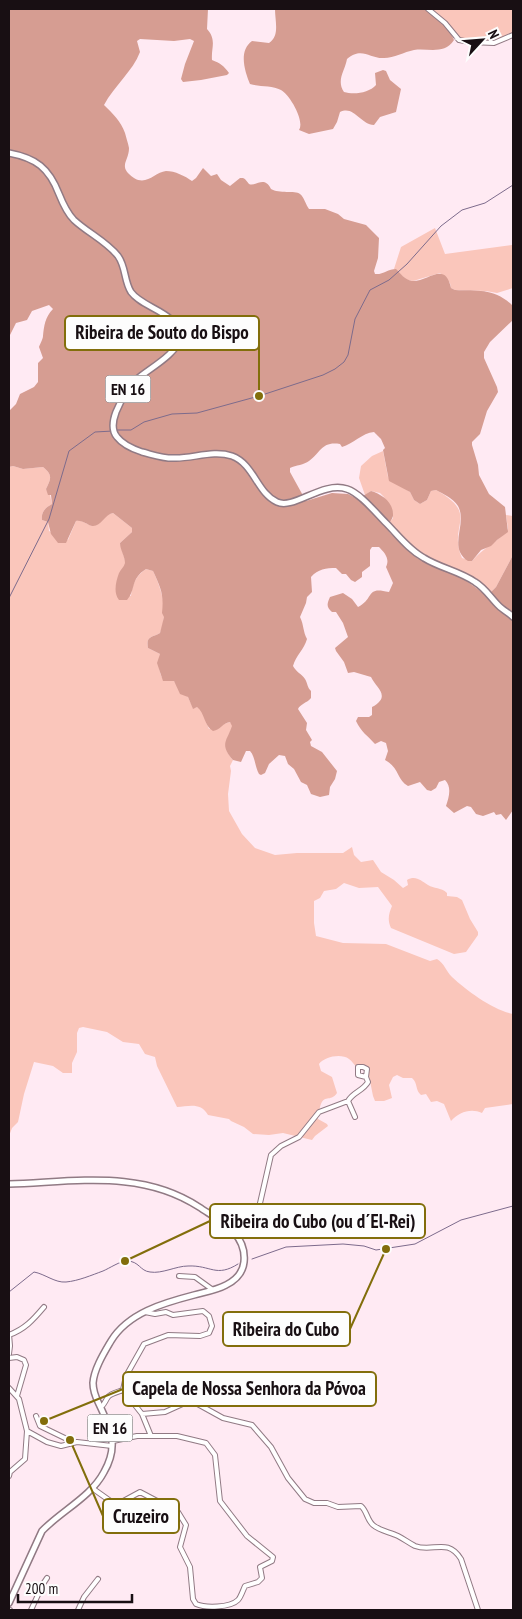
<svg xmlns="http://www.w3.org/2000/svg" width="522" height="1619" font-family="'PT Sans Narrow',sans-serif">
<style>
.green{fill:#fac6bb}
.forest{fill:#d69d92}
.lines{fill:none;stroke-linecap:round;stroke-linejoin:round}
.stream{stroke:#7d6b8c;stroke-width:1}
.minor-casing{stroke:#917a84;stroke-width:6}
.major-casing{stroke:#917a84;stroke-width:8}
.minor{stroke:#fff;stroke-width:4}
.major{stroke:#fff;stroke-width:5}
.labels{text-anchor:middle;stroke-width:4.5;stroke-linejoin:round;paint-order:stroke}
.shield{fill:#fdfdfd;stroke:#5d5659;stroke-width:1}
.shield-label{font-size:16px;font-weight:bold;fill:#180f13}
.leader{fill:none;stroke:#826e0b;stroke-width:2}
.callout-dot{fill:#826e0b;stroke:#fdfdfd;stroke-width:2}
.callout{fill:#fdfdfd;stroke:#826e0b;stroke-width:2}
.callout-label{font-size:19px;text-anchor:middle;font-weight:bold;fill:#180f13}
</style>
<rect width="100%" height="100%" fill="#ffeaf3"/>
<path class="green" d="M430,9H513V34L496,43L468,42L453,38L452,33Z
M435,228L445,254L512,245L513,288L497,293L486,291L455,290L451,288L450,283L440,273L413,281L407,280L394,269L401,247Z
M383,451L388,477L410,492L414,500L420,504L427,500L431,491L436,490C481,515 447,525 462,558L472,561C483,548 498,542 508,529L506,515L513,516V555L496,587L489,594L483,593L457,574L443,570L417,558L390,533L387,526L393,518L392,510L384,497L380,493L371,491L365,495L359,478L361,466L372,456Z
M13,466L23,469L43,467C53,475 51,479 46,489L50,495L52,504C45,508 41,512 42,520L48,522L49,531L68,540L76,521L79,520L92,526L103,519L106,515L113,513L132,528V532L120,543L125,560V565L120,572L116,591L131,596C132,584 136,576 146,569L153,571C162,590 169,613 160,633C151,638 146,636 148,648L160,654C159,663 158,675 165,681H174L178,687L188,697L193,708L197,707L201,709L209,729L230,722L233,725C228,739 220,745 233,760L230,766L231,771L228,794L229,811L242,834L255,848L275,855L297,853H343L352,847L354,855L361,862L373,860L381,872L394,880L403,888L408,885L407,880C416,875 421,881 428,885C434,889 441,887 447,893V896L457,897L462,900L470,919L478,932V935L466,952L454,954L391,928C387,920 389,913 392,906L378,887L359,888L344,883L336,889L324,891L320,898L314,901V923L316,936L343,943L386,944L430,961L437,959C444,963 446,971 452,977C467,991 493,1010 513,1014V1104L485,1108L482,1113C471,1108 459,1112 451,1121L444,1104L437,1101L431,1102L426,1094L421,1095C415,1090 418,1083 412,1078H403L397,1075L393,1077L389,1085L392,1098L384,1101H375L373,1096L367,1066L357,1067C354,1065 352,1061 349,1059C341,1053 324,1057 319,1064L321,1071L332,1077L337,1093C330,1103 324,1093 320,1107C319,1112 317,1114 318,1119L327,1124L328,1126L315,1136L312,1140L283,1133L269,1135L253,1134L244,1127L231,1121L229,1119L208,1115C201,1102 189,1106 177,1107L157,1066L155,1057L145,1054L139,1044L123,1042L107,1032L83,1027L79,1028L77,1033V1052L72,1063V1073H63L53,1066L34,1062L24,1094L18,1122L12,1128L9,1136V467Z"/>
<path class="forest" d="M9,9H208L207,29C217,40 211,48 212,60C220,63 224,66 229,73L227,75L201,80L183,82L181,79L185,64L194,41L190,39L174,41L140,39L137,41L140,52C133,71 114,86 104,105C112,113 121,121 125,133C126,137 128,143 129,148C129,162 117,166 134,178C147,186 155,172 166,171C175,171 185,176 192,181L196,178L203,168L211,176L217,174L221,180L230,186L240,178H243C246,179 247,182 249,184C256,187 264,175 271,189C279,194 295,190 300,194C304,197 306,205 309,209H325L338,214L344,219L366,225L379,238L378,258L374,271L375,274C383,275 388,269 396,269C400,273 405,280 412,281C428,282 445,260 451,288L455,290C478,291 495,288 513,306V320L490,342L484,352V358L497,387L498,392L487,411L480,434L472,442V445L478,465L479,475L489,494L505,507L508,532L497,540L491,546L481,550L472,561H468C447,547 468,524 458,506C453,498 443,494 436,490L431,491L427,500L420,504L414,500L410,492L389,481L383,450L385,448L381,439L374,432C362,433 353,444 342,447L340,444C322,441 321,452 309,461C304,465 296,465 290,468V472L306,501L332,493L348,494L358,499L371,491C381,494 394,502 393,516C392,520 389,523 387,526L390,533L417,558L443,570L457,574L483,593L489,594L496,587L513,555V810L506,820L501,814L496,815L494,812L483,816L476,814L471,807L467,806L454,813L446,806C449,797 452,787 445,780L439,782L436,788L431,791L427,790L420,782L408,786C397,780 399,767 385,760L388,751L386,743L381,741L375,744C368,736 361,732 356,721L358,717H369L372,715V707C392,696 376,688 371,677L354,672L348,673L344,662L336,651L335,648L348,637L343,623L336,612H332C326,607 327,604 330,597L343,593L352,599L358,607C375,598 365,586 389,592L393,583L386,567C390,559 385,553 379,547H372L370,550V566L362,572V577L355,582L351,580L346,574H342L336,568C326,568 318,569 311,577L312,592L307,597L306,603L300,617C304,625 303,632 307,639C304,650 296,655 293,666C296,672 302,674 305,679C308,684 307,687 311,691V698C307,703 300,704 298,709L307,723L306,730L312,740L310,742L311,746L322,752L337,771L335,779L330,787L329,795L320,797L311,794L307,785L301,782L294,769L288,764L285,756L279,755L269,764L265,773L261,775L259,774C255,767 255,756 250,751H246L241,762L233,760C219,744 227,741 232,726L230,722C222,723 221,730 213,731C204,726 205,713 197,707L193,709L188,697L180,694L174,681H163L157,663L160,654L148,648C146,636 151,638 160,633L164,617L162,613C164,595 161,588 153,571L146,569C130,579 136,590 127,600H119C113,593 116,581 119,573C121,569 124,567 125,563C125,556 120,550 120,543L132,532V528L113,513C104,515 101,527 92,526C87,525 83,520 76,521L66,543H58L51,534L48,522L42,520C41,512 45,508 52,504L51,495H48L46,489C51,479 53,475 43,467L23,469L13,466L9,467V411L16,404L20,394L34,387L38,382V363L43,358L39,347C40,344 43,339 43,336C44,326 45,317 53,309L49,305L32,311L27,320L16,323L9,337Z
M275,9H430L448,28L454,40C444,55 429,48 414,50C404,52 394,58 384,58C370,59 362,46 347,59C345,71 336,80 344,92C354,95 369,93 376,85L375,73L383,70L386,71L390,80L401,89L396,112L380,117L374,125C360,124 354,105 340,112L337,122L333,129L309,134L299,130C305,121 290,95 281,90C272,85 260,87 250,84C245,72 238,51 252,41L269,43C280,36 275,21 275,9Z"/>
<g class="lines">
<path class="stream" d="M117,430H131L144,422L172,414L197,413L259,396L323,375L335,369L344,362L348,355L355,319L370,290L389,280L407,264L441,226L462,210L485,203L513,185
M9,598L49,519L69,451L95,432L113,431
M252,1259L286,1247L343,1244L364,1246L376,1250L415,1244L461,1220L513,1206
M9,1292L34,1272C45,1274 55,1283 66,1282C78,1281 92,1275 103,1271C110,1268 120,1261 127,1261C139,1261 140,1271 150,1272C162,1274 176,1266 188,1266C211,1265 216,1278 238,1264"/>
<defs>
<path id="minor" d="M428,9L445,23L459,40L470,42L494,43L513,35
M348,1101L355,1117
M227,1225L254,1215L258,1212L271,1155L281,1146L299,1137L319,1112L348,1101C353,1092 363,1091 368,1082L366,1077L367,1069L363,1067H358V1075L366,1077
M179,1276L195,1277L213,1290
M145,1312L155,1314L166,1312L173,1315L203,1311L209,1316L212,1326L209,1333L200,1336L168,1335L144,1344L126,1376L123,1390L142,1414L151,1436
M9,1334L10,1346L9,1354
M9,1335C25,1329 33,1320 44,1307
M9,1358L17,1357L24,1360L26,1365L17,1396
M9,1388L19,1399L27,1431L25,1459L10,1472L9,1476
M101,1407C105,1404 105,1401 108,1397C111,1393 118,1392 123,1390
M142,1414L165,1412L187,1402H194L223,1418L252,1425L271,1447L288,1478L305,1499L314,1503H327L338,1507L361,1506C367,1511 367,1520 373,1525C380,1531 390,1532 398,1536C404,1539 409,1543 415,1546C433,1553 447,1537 461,1559L478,1610
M36,1416L40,1426L73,1442
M27,1431L47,1442L61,1446L77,1442L112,1446
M92,1488L116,1505L140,1492L178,1512L186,1525L180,1547L190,1567L193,1599L196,1604C205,1608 230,1608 238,1600C241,1597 243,1590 245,1586L258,1582L262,1578L260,1567L272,1561L273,1557L247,1536L220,1501L215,1455L206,1443L177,1436H137L113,1441
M9,1610H10
M31,1610L43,1584L47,1578
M78,1610L84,1597L98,1579"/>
<path id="major" d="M9,153C36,158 49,168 59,194C63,204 67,213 74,220C88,233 106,241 118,256C126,267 124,281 131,292C143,309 180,312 179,338C178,354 148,369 136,380C127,389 121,400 116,412C113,420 111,430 117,437C123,445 133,449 142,452C154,455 164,459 176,458C194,458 214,450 232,456C254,464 257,493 277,502C294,510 322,481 347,489C360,493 376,513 386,523C398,535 409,550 424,558C440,568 459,571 475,582C485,588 491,598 499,606C503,610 509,613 513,617
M9,1184C75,1182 141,1169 199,1207C220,1221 247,1233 244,1262C243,1272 236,1280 226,1285C217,1290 205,1292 194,1295C163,1303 128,1313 111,1341C104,1353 94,1369 93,1383C93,1390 96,1398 99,1404C111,1429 119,1446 104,1472C91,1497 61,1511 42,1531L9,1603"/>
</defs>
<use href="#minor" class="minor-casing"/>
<use href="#major" class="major-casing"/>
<use href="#minor" class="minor"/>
<use href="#major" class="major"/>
</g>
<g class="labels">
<g class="shield">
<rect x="105.5" y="375.5" width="45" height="27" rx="4"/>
<rect x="87.5" y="1414.5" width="45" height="27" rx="4"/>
</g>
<g class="shield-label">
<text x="128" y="395">EN 16</text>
<text x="110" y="1434">EN 16</text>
</g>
</g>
<path class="leader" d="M259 396L259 333M125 1261L210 1221M386 1249L350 1329M44 1421L123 1389M70 1440L103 1516"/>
<g class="callout-dot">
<circle cx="259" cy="396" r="5"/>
<circle cx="125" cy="1261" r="5"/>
<circle cx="386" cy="1249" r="5"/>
<circle cx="44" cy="1421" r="5"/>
<circle cx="70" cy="1440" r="5"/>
</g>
<g class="callout">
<rect x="65" y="316" width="194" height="34" rx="5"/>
<rect x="210" y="1204" width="215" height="34" rx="5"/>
<rect x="223" y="1312" width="127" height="34" rx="5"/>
<rect x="123" y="1372" width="253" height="34" rx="5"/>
<rect x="103" y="1499" width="76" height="34" rx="5"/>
</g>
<g class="callout-label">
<text x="162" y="339">Ribeira de Souto do Bispo</text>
<text x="318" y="1228">Ribeira do Cubo (ou d´El-Rei)</text>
<text x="286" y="1336">Ribeira do Cubo</text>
<text x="249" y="1395">Capela de Nossa Senhora da Póvoa</text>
<text x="141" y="1523">Cruzeiro</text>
</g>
<rect width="522" height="1619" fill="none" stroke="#180f13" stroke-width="20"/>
<g transform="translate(482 40) rotate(64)" stroke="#fdfdfd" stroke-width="4" paint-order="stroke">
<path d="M0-4L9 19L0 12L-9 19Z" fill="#180f13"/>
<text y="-8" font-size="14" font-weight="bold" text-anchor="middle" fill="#180f13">N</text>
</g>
<path d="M18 1594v8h114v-8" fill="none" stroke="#180f13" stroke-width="2.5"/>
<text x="25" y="1594" font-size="15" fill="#180f13" stroke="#fdfdfd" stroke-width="4" paint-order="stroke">200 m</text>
</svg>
